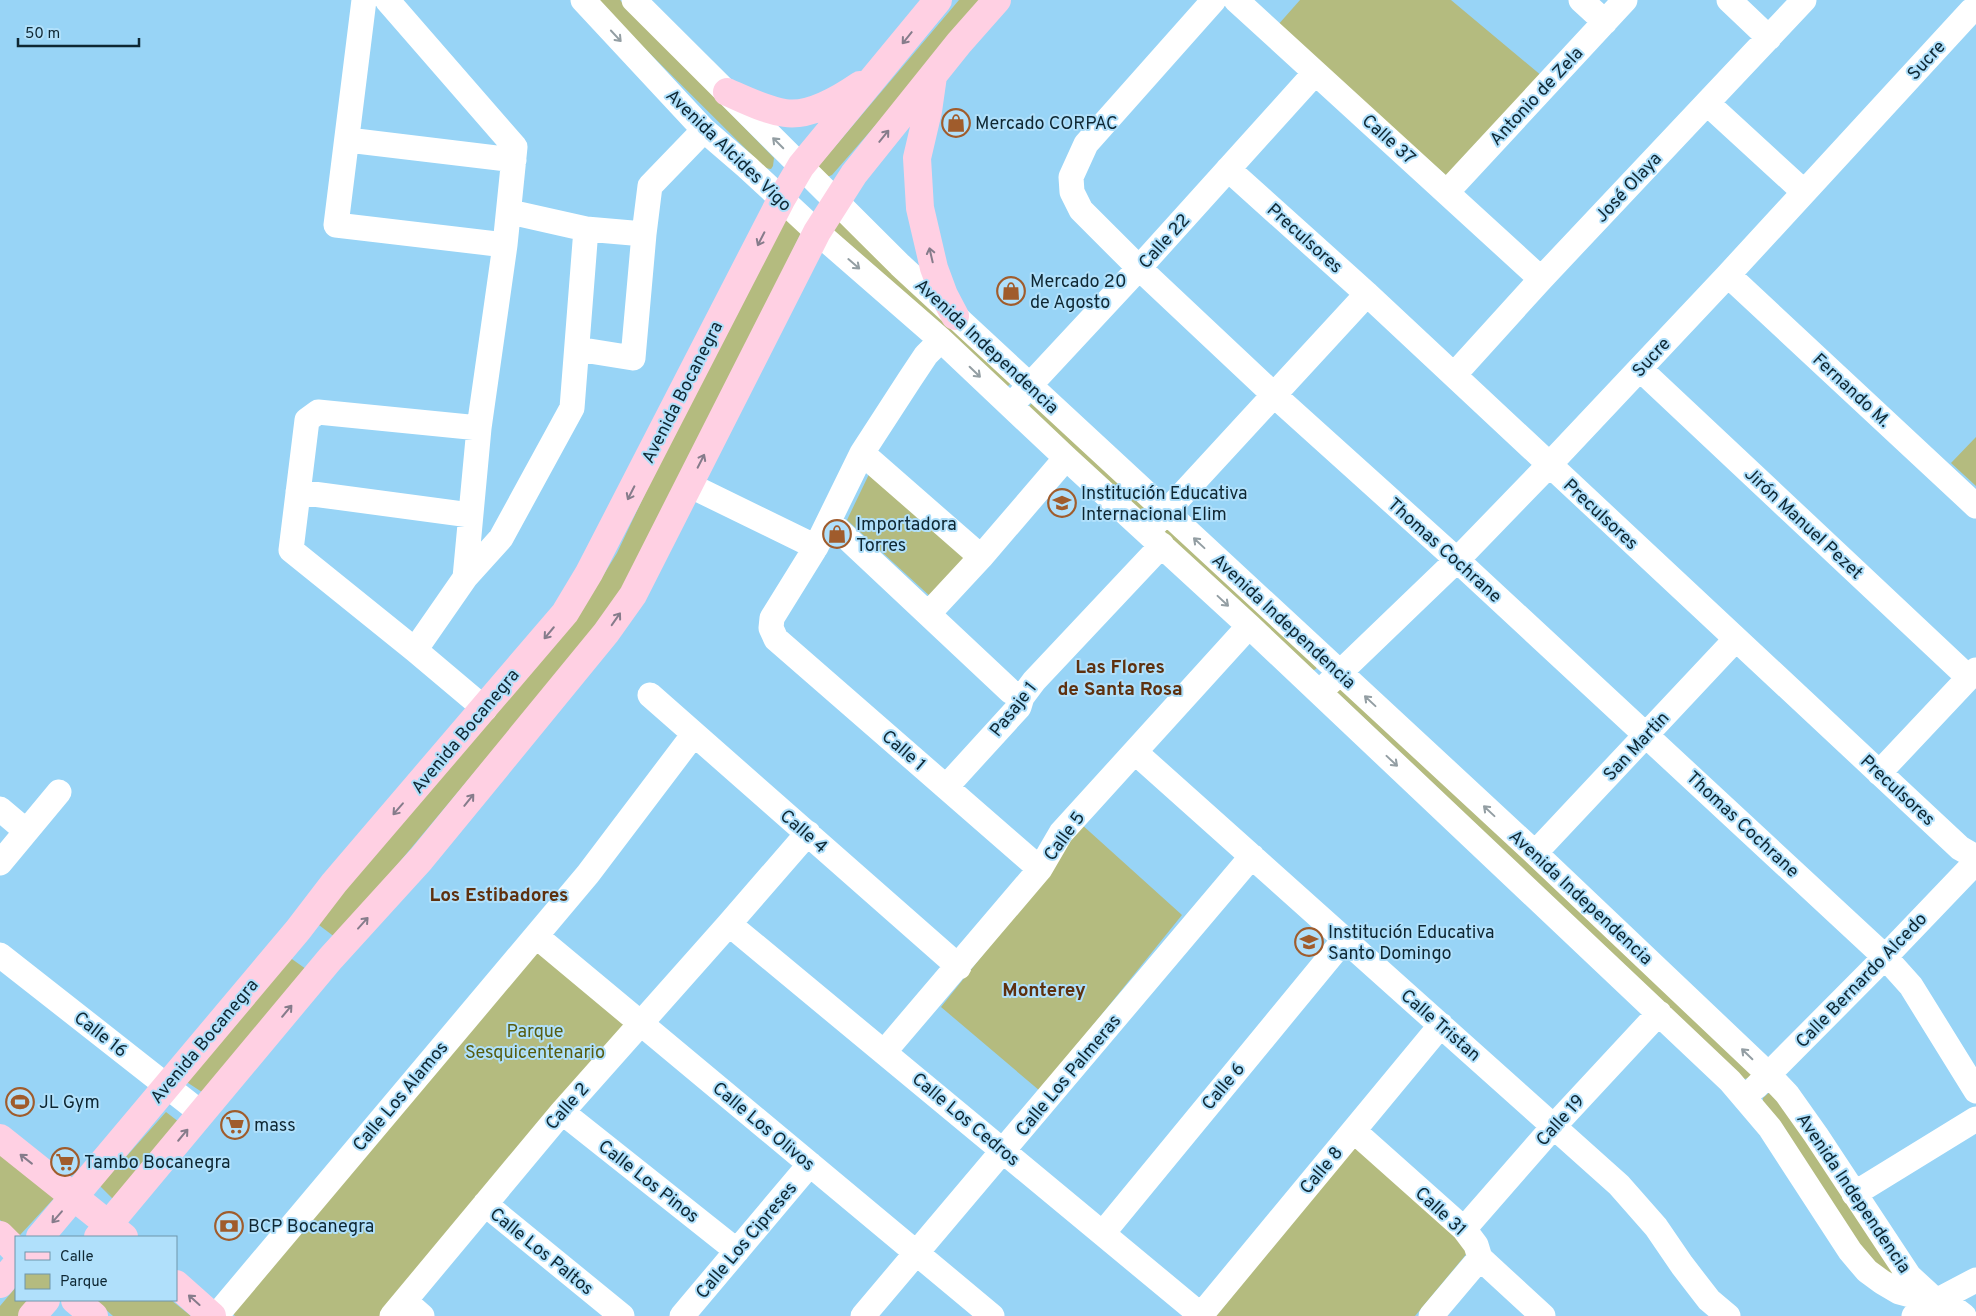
<svg xmlns="http://www.w3.org/2000/svg" width="1976" height="1316" font-family="Overpass,sans-serif">
<style>
.green{fill:#b4bb7f}
.lines{fill:none;stroke-linecap:round;stroke-linejoin:round}
.minor{stroke:#fff;stroke-width:25}
.major{stroke:#ffd0e3;stroke-width:28}
.oneway{stroke:#939ea3}
.oneway2{stroke:#867c8b}
.labels{text-anchor:middle;stroke-width:4;stroke-linejoin:round;paint-order:stroke}
.street-label{font-size:18px;fill:#0e2733;stroke:#b0e0fb}
.poi-label{font-size:18px;fill:#0e2733;stroke:#b0e0fb;text-anchor:start}
.park-label{font-size:18px;fill:#575c10;stroke:#b0e0fb}
.neighbourhood-label{font-size:19px;font-weight:bold;fill:#5e300e;stroke:#b0e0fb}
</style>
<rect width="100%" height="100%" fill="#98d4f6"/>
<path class="green" d="M596,0H620L774,158L773,166L771,169L765,168Z
M959,0H985L832,175L825,178L816,169Z
M1300,0H1451L1542,76L1449,178L1277,26Z
M787,218L801,233L626,591L336,938L315,922L583,608L617,553L679,422L774,238Z
M845,221L1013,381L1006,388L833,232L837,222Z
M1033,402L1147,508L1143,513L1028,407Z
M1976,437V486L1951,463Z
M872,468L968,553L932,598L847,520Z
M1165,522L1318,664L1316,669L1312,671L1160,536Z
M1338,681L1752,1075L1749,1078L1744,1079L1330,686Z
M1080,823L1182,915L1040,1091L941,1007L1057,862Z
M537,945L629,1023L382,1316H235L232,1313Z
M289,957L306,969L205,1094L185,1081Z
M1771,1091H1776L1897,1278L1870,1263L1763,1103V1098Z
M166,1112L179,1122L115,1201L100,1186Z
M1358,1140L1473,1246L1415,1316H1216Z
M0,1155L57,1195L20,1235L0,1220Z
M16,1287V1300H33L19,1316H0V1306Z
M95,1300H171L191,1316H113Z"/>
<g class="lines">
<path class="minor" d="M364,0L336,225L505,245
M387,0L515,147L505,245L479,428L465,578L415,650
M583,0L704,130L747,167L817,232L941,340L1066,458L1249,626L1730,1081L1770,1128L1850,1251L1867,1271L1882,1282L1899,1292L1951,1306L1964,1316
M634,0L900,265L1535,853L1768,1074L1787,1094L1816,1135L1909,1276L1934,1299
M1214,0L1086,144L1071,177L1072,192L1081,210L1139,268L1274,395L1457,560L1885,957L1911,986L1976,1091
M1236,0L1541,279
M1581,0L1605,22
M1729,0L1769,38
M1707,103L1804,192
M348,140L514,160
M1228,169L1367,294L1960,848L1976,857
M1447,192L1625,0
M510,212L586,229L644,234
M1728,275L1976,506
M941,340L926,355L910,379L862,453L816,547L772,618L771,628L776,639L1040,869
M577,349L633,358L644,234L650,186L704,130
M1640,369L1969,678
M1454,375L1541,279L1804,0
M1017,399L1139,268L1315,73
M479,428L318,412L307,420L291,550L415,650L485,709
M862,453L981,557
M689,485L816,547
M298,492L470,515
M829,521L1010,691L1022,697
M1155,524L1367,294
M465,578L501,538L572,408L586,229
M929,613L981,557L1066,458
M1328,684L1457,560L1549,465L1728,275L1971,11
M650,695L959,967
M1135,752L1619,1185L1656,1227L1682,1265L1709,1300L1728,1316
M1879,773L1976,670
M946,787L1019,707L1022,697L1034,681L1162,545
M0,809L26,831
M1535,853L1736,639
M0,863L59,792
M729,924L1202,1316
M536,936L992,1316
M0,955L201,1113
M885,1051L1040,869L1061,833L1249,626
M1756,1087L1885,957L1976,862
M562,1112L737,1251
M1354,1131L1464,1229L1476,1245L1480,1258L1543,1316
M1854,1194L1976,1119
M485,1204L622,1316
M1464,1229L1554,1126L1659,1013
M1103,1233L1344,940
M405,1301L422,1316
M1201,1315L1441,1025
M216,1316L588,874L694,734
M392,1316L562,1112L729,924L808,833
M682,1316L810,1164
M863,1316L1252,856
M1431,1316L1480,1258
M1914,1316L1936,1301L1976,1280"/>
<path class="major" d="M933,76L928,111L917,158L920,208L934,268L944,295L955,316
M727,92C745,100 765,110 785,113C809,117 841,98 860,85
M0,1138L124,1237
M0,1235L16,1251
M40,1237L298,930L334,883L565,613L589,573L781,200L801,166L938,0
M98,1237L330,959L421,859L606,633L633,595L817,232L854,174L959,43L997,0
M0,1284L16,1265
M176,1284L212,1316
M75,1300L94,1316
M32,1316L46,1300"/>
</g>
<defs><path id="oneway-shaft" d="M-6 0H5M1.5-3L5.5 0L1.5 3" fill="none" stroke-width="1.6" stroke-linecap="round" stroke-linejoin="round" transform="scale(1.25)"/></defs>
<g class="oneway">
<use href="#oneway-shaft" transform="translate(616 36) rotate(47)"/>
<use href="#oneway-shaft" transform="translate(778 143) rotate(-135)"/>
<use href="#oneway-shaft" transform="translate(854 264) rotate(41)"/>
<use href="#oneway-shaft" transform="translate(975 372) rotate(44)"/>
<use href="#oneway-shaft" transform="translate(1199 543) rotate(-137)"/>
<use href="#oneway-shaft" transform="translate(1223 601) rotate(43)"/>
<use href="#oneway-shaft" transform="translate(1370 701) rotate(-137)"/>
<use href="#oneway-shaft" transform="translate(1392 761) rotate(43)"/>
<use href="#oneway-shaft" transform="translate(1489 811) rotate(-137)"/>
<use href="#oneway-shaft" transform="translate(1747 1054) rotate(-136)"/>
</g>
<g class="oneway2">
<use href="#oneway-shaft" transform="translate(907 38) rotate(129)"/>
<use href="#oneway-shaft" transform="translate(884 136) rotate(-51)"/>
<use href="#oneway-shaft" transform="translate(761 239) rotate(117)"/>
<use href="#oneway-shaft" transform="translate(931 255) rotate(-103)"/>
<use href="#oneway-shaft" transform="translate(701 461) rotate(-63)"/>
<use href="#oneway-shaft" transform="translate(631 493) rotate(117)"/>
<use href="#oneway-shaft" transform="translate(616 619) rotate(-55)"/>
<use href="#oneway-shaft" transform="translate(549 633) rotate(130)"/>
<use href="#oneway-shaft" transform="translate(469 800) rotate(-51)"/>
<use href="#oneway-shaft" transform="translate(398 809) rotate(131)"/>
<use href="#oneway-shaft" transform="translate(363 923) rotate(-48)"/>
<use href="#oneway-shaft" transform="translate(287 1011) rotate(-50)"/>
<use href="#oneway-shaft" transform="translate(183 1135) rotate(-50)"/>
<use href="#oneway-shaft" transform="translate(26 1159) rotate(-142)"/>
<use href="#oneway-shaft" transform="translate(57 1217) rotate(131)"/>
<use href="#oneway-shaft" transform="translate(194 1300) rotate(-138)"/>
</g>
<defs>
<symbol id="shop-ring" viewBox="-11 -11 22 22"><circle r="9.5" fill="#b0e0fb" stroke="#a05c2c" stroke-width="1.5"/><path d="M-5-2.5h2.3a2.7 3.5 0 0 1 5.4 0H5L5.5 6h-11ZM-1.5-2.5h3a1.5 2.3 0 0 0-3 0Z" fill="#a05c2c"/></symbol>
<symbol id="school-ring" viewBox="-11 -11 22 22"><circle r="9.5" fill="#b0e0fb" stroke="#a05c2c" stroke-width="1.5"/><path d="M0-5L7-2L0 1L-7-2ZM-4 1L0 2.5L4 1V4Q0 6-4 4Z" fill="#a05c2c"/></symbol>
<symbol id="stadium-ring" viewBox="-11 -11 22 22"><circle r="9.5" fill="#b0e0fb" stroke="#a05c2c" stroke-width="1.5"/><path d="M0-5a6.5 5 0 1 0 0 10a6.5 5 0 1 0 0-10ZM-3.5-1.8h7v3.6h-7Z" fill="#a05c2c"/></symbol>
<symbol id="supermarket-ring" viewBox="-11 -11 22 22"><circle r="9.5" fill="#b0e0fb" stroke="#a05c2c" stroke-width="1.5"/><path d="M-6-5.5h2.5l.6 2H6L4.5 2H-2.5L-4.4-4H-6ZM-1.5 3.2a1.3 1.3 0 1 0 .1 0ZM3 3.2a1.3 1.3 0 1 0 .1 0Z" fill="#a05c2c"/></symbol>
<symbol id="bank-ring" viewBox="-11 -11 22 22"><circle r="9.5" fill="#b0e0fb" stroke="#a05c2c" stroke-width="1.5"/><path d="M-6-4H6V4H-6ZM0-2.3a2.3 2.3 0 1 0 0 4.6a2.3 2.3 0 1 0 0-4.6Z" fill="#a05c2c"/></symbol>
</defs>
<g fill-rule="evenodd">
<use href="#shop-ring" x="940" y="107" width="32" height="32"/>
<use href="#shop-ring" x="995" y="275" width="32" height="32"/>
<use href="#school-ring" x="1046" y="487" width="32" height="32"/>
<use href="#shop-ring" x="821" y="518" width="32" height="32"/>
<use href="#school-ring" x="1293" y="926" width="32" height="32"/>
<use href="#stadium-ring" x="4" y="1086" width="32" height="32"/>
<use href="#supermarket-ring" x="219" y="1109" width="32" height="32"/>
<use href="#supermarket-ring" x="49" y="1146" width="32" height="32"/>
<use href="#bank-ring" x="213" y="1210" width="32" height="32"/>
</g>
<g class="labels">
<g class="street-label">
<text transform="translate(1926 60) rotate(-47)" y="6">Sucre</text>
<text transform="translate(1536 96) rotate(-47)" y="6">Antonio de Zela</text>
<text transform="translate(1389 139) rotate(42)" y="6">Calle 37</text>
<text transform="translate(729 150) rotate(44)" y="6">Avenida Alcides Vigo</text>
<text transform="translate(1628 187) rotate(-47)" y="6">José Olaya</text>
<text transform="translate(1305 238) rotate(42)" y="6">Preculsores</text>
<text transform="translate(1164 241) rotate(-48)" y="6">Calle 22</text>
<text transform="translate(987 346) rotate(43)" y="6">Avenida Independencia</text>
<text transform="translate(1651 357) rotate(-47)" y="6">Sucre</text>
<text transform="translate(1852 390) rotate(43)" y="6">Fernando M.</text>
<text transform="translate(682 392) rotate(-63)" y="6">Avenida Bocanegra</text>
<text transform="translate(1601 514) rotate(43)" y="6">Preculsores</text>
<text transform="translate(1804 523) rotate(43)" y="6">Jirón Manuel Pezet</text>
<text transform="translate(1445 550) rotate(42)" y="6">Thomas Cochrane</text>
<text transform="translate(1284 621) rotate(43)" y="6">Avenida Independencia</text>
<text transform="translate(1013 709) rotate(-52)" y="6">Pasaje 1</text>
<text transform="translate(465 731) rotate(-50)" y="6">Avenida Bocanegra</text>
<text transform="translate(1636 746) rotate(-47)" y="6">San Martin</text>
<text transform="translate(904 750) rotate(41)" y="6">Calle 1</text>
<text transform="translate(1898 790) rotate(43)" y="6">Preculsores</text>
<text transform="translate(1743 824) rotate(43)" y="6">Thomas Cochrane</text>
<text transform="translate(804 831) rotate(41)" y="6">Calle 4</text>
<text transform="translate(1064 836) rotate(-54)" y="6">Calle 5</text>
<text transform="translate(1581 897) rotate(43)" y="6">Avenida Independencia</text>
<text transform="translate(1861 980) rotate(-46)" y="6">Calle Bernardo Alcedo</text>
<text transform="translate(1441 1025) rotate(41)" y="6">Calle Tristan</text>
<text transform="translate(101 1034) rotate(38)" y="6">Calle 16</text>
<text transform="translate(204 1041) rotate(-50)" y="6">Avenida Bocanegra</text>
<text transform="translate(1068 1075) rotate(-50)" y="6">Calle Los Palmeras</text>
<text transform="translate(1223 1086) rotate(-50)" y="6">Calle 6</text>
<text transform="translate(400 1096) rotate(-50)" y="6">Calle Los Alamos</text>
<text transform="translate(567 1106) rotate(-49)" y="6">Calle 2</text>
<text transform="translate(966 1119) rotate(40)" y="6">Calle Los Cedros</text>
<text transform="translate(1560 1120) rotate(-48)" y="6">Calle 19</text>
<text transform="translate(764 1126) rotate(40)" y="6">Calle Los Olivos</text>
<text transform="translate(1321 1170) rotate(-50)" y="6">Calle 8</text>
<text transform="translate(649 1181) rotate(38)" y="6">Calle Los Pinos</text>
<text transform="translate(1854 1193) rotate(56)" y="6">Avenida Independencia</text>
<text transform="translate(1441 1211) rotate(43)" y="6">Calle 31</text>
<text transform="translate(746 1240) rotate(-50)" y="6">Calle Los Cipreses</text>
<text transform="translate(542 1251) rotate(39)" y="6">Calle Los Paltos</text>
</g>
<g class="poi-label">
<text x="975" y="129">Mercado CORPAC</text>
<text x="1030" y="287">Mercado 20<tspan x="1030" dy="21">de Agosto</tspan></text>
<text x="1081" y="499">Institución Educativa<tspan x="1081" dy="21">Internacional Elim</tspan></text>
<text x="856" y="530">Importadora<tspan x="856" dy="21">Torres</tspan></text>
<text x="1328" y="938">Institución Educativa<tspan x="1328" dy="21">Santo Domingo</tspan></text>
<text x="39" y="1108">JL Gym</text>
<text x="254" y="1131">mass</text>
<text x="84" y="1168">Tambo Bocanegra</text>
<text x="248" y="1232">BCP Bocanegra</text>
</g>
<g class="park-label">
<text x="535" y="1037">Parque<tspan x="535" dy="21">Sesquicentenario</tspan></text>
</g>
<g class="neighbourhood-label">
<text x="1120" y="673">Las Flores<tspan x="1120" dy="22">de Santa Rosa</tspan></text>
<text x="499" y="901">Los Estibadores</text>
<text x="1044" y="996">Monterey</text>
</g>
</g>
<rect x="15" y="1236" width="162" height="65" fill="#b0e0fb" stroke="#6f96ab"/>
<rect x="25" y="1252" width="25" height="8" fill="#ffd0e3" stroke="#6f96ab"/>
<text x="60" y="1261" font-size="15" fill="#0e2733">Calle</text>
<rect x="25" y="1274" width="25" height="15" fill="#b4bb7f" stroke="#6f96ab"/>
<text x="60" y="1286" font-size="15" fill="#0e2733">Parque</text>
<path d="M18 38v8h121v-8" fill="none" stroke="#0e2733" stroke-width="2.5"/>
<text x="25" y="38" font-size="15" fill="#0e2733" stroke="#b0e0fb" stroke-width="4" paint-order="stroke">50 m</text>
</svg>
